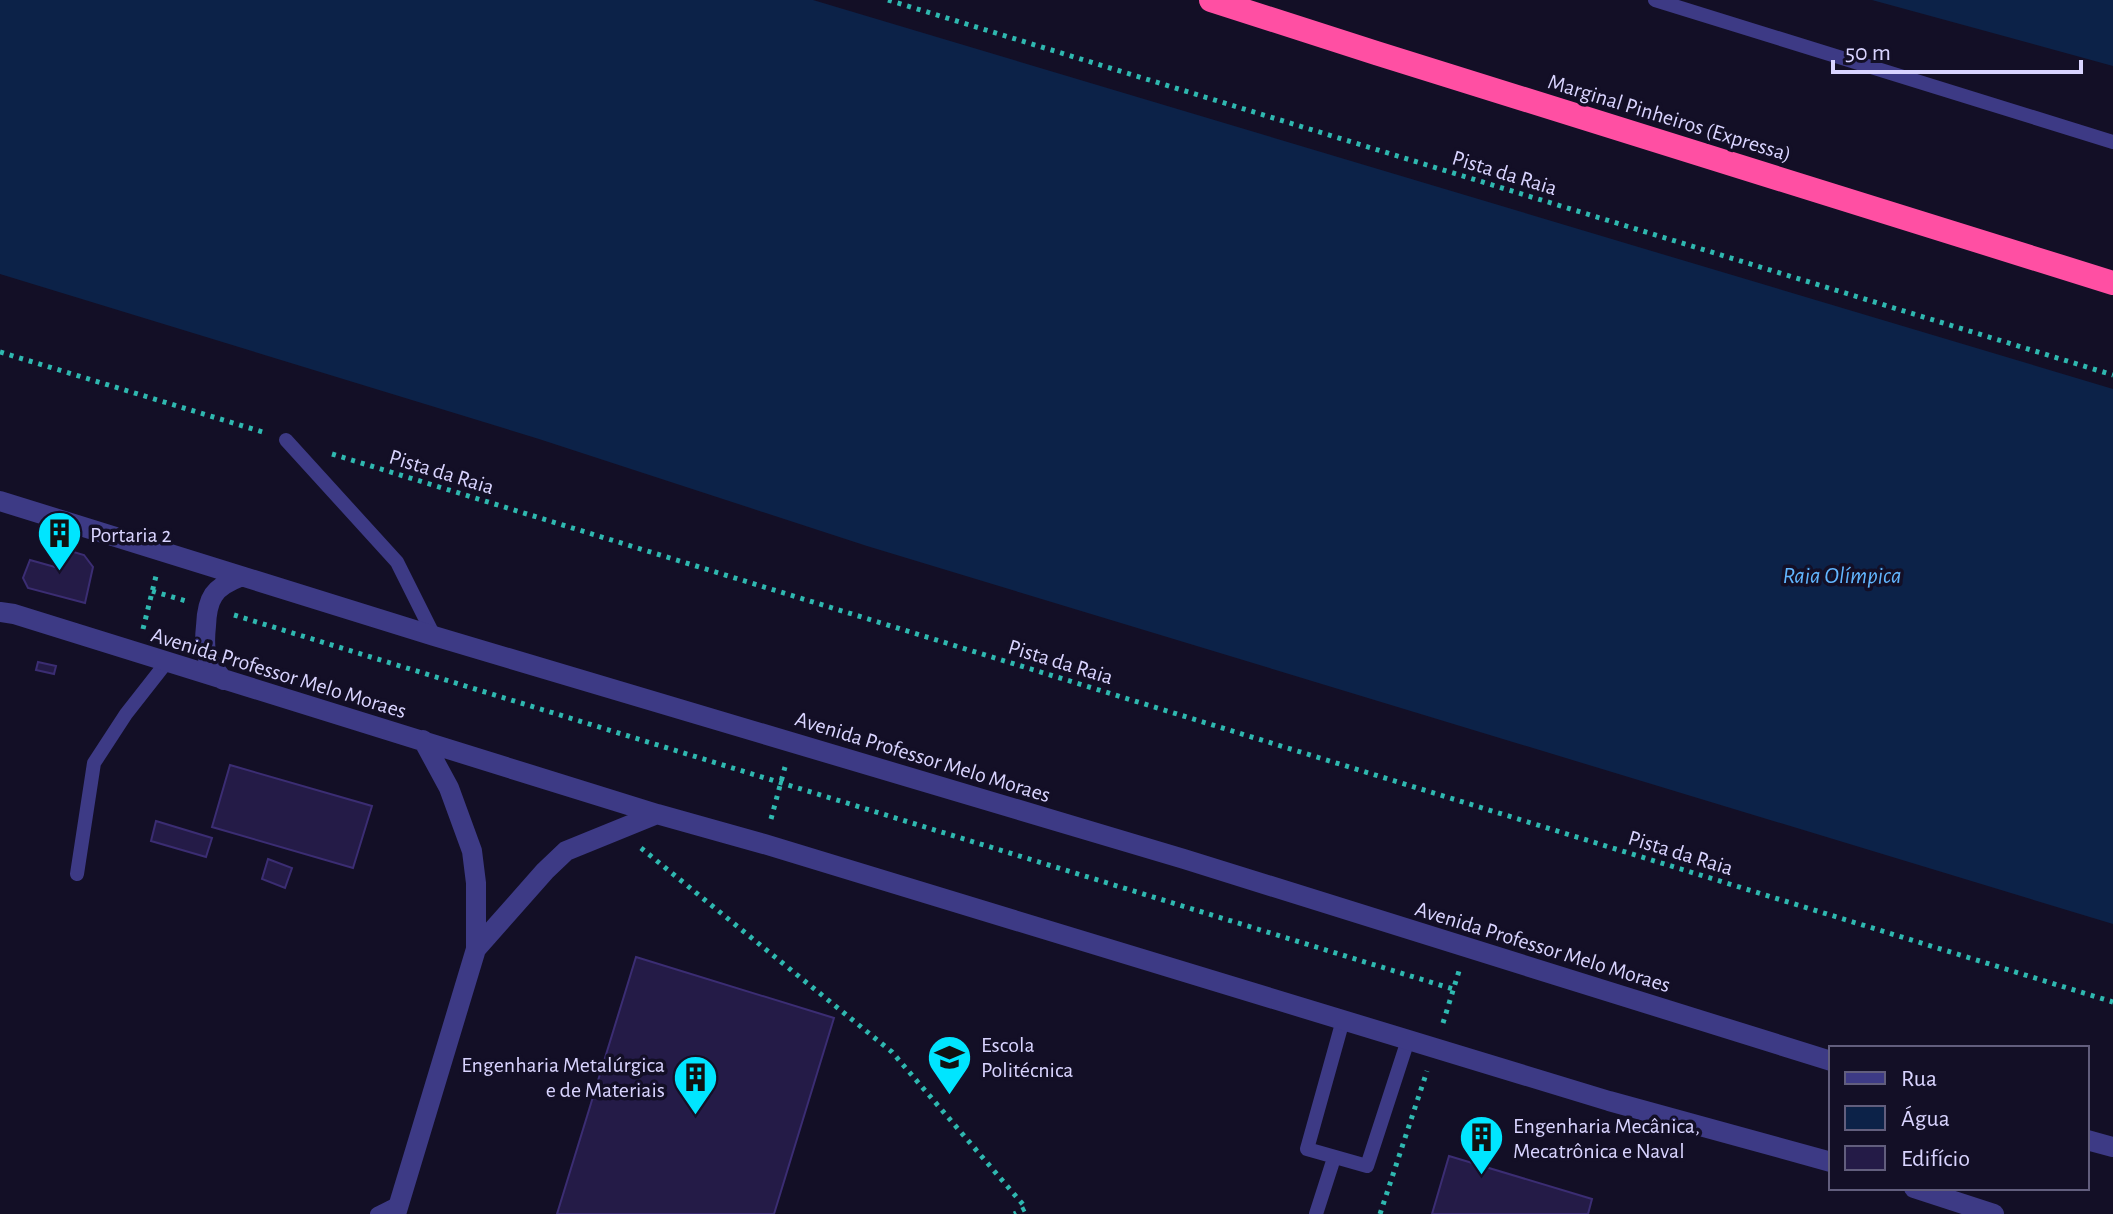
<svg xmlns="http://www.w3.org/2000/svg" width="2113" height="1214" font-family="'Alegreya Sans',sans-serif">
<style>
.water{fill:#0c2248}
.building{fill:#241b47;stroke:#3b2d73;stroke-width:2}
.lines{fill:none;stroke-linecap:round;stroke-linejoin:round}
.path{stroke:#2fb8b0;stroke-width:5;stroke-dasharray:4 6;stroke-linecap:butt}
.service{stroke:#3d3a85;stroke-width:14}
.tertiary{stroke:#3d3a85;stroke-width:20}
.motorway{stroke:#ff4fa3;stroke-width:24}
.labels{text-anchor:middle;stroke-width:7;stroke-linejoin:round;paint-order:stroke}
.street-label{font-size:22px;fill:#d9d4ff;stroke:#130f26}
.poi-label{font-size:22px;fill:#d9d4ff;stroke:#130f26;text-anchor:start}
.water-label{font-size:24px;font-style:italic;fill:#62b6ff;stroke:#130f26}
</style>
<rect width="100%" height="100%" fill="#130f26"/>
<path class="water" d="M0,0H813L2113,389V924L867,546L539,439L0,274Z
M1872,0H2113V66Z"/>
<path class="building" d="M60,548L84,555L93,567L85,603L28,588L23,578L30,560L55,567Z
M38,662L56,666L54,674L36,670Z
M230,765L372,806L353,868L212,827Z
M156,821L212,838L206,857L151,841Z
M268,859L292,868L285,888L262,879Z
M636,957L834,1018L774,1214H557Z
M1449,1156L1592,1199L1588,1214H1432Z"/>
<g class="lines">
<path class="path" d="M888,0L2113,375
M0,352L266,433
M332,454L2113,1002
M152,591L186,601
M234,615L1453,989
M143,629L156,576
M771,819L785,767
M641,848L892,1052L1026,1208L1014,1214
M1443,1023L1459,971
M1380,1214L1427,1071"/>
<path class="service" d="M1655,0L2113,142
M286,440L397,562L434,636
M77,874L94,763L126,714L166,663
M1343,1020L1307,1149L1367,1166L1408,1040
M377,1214L399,1203
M1316,1214L1334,1158"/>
<path class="tertiary" d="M0,501L434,636L1184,859L1831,1061
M0,612L14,614L657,814L764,844L1609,1101L1831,1162
M223,680C218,673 211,665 208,658C204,649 205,635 206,626C207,598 214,587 240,577
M476,949L545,871L566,851L657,814
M2087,1140L2113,1147
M1914,1188L1994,1214
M396,1214L476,949V883L472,851L449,788L423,740"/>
<path class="motorway" d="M1211,0L1376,53L2113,283"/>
</g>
<defs>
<symbol id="building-pin" viewBox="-11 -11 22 30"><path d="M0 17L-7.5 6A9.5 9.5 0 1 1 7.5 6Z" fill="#00e5ff" stroke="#130f26"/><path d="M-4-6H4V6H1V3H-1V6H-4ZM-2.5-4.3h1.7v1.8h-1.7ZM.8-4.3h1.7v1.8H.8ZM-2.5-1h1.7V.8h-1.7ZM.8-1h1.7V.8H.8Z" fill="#111"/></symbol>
<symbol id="university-pin" viewBox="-11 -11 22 30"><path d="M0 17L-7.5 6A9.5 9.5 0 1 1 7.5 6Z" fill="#00e5ff" stroke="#130f26"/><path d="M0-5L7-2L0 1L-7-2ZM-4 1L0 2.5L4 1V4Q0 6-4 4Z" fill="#111"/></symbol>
</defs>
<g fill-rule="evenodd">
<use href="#building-pin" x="34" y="508" width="51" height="69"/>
<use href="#university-pin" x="924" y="1032" width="51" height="69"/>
<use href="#building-pin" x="670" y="1052" width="51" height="69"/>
<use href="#building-pin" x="1456" y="1112" width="51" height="69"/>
</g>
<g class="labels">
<g class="street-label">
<text transform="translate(1670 117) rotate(17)" y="8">Marginal Pinheiros (Expressa)</text>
<text transform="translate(1505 172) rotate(17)" y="8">Pista da Raia</text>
<text transform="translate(442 471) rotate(17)" y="8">Pista da Raia</text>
<text transform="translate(1061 661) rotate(17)" y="8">Pista da Raia</text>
<text transform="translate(279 672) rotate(17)" y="8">Avenida Professor Melo Moraes</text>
<text transform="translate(923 756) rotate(17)" y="8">Avenida Professor Melo Moraes</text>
<text transform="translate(1681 852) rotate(17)" y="8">Pista da Raia</text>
<text transform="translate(1543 946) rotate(17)" y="8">Avenida Professor Melo Moraes</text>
</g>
<g class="poi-label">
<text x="90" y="542">Portaria 2</text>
<text x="981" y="1052">Escola<tspan x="981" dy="25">Politécnica</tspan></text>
<text x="665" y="1072" text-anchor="end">Engenharia Metalúrgica<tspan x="665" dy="25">e de Materiais</tspan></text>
<text x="1513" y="1133">Engenharia Mecânica,<tspan x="1513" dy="25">Mecatrônica e Naval</tspan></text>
</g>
<g class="water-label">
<text x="1842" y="583">Raia Olímpica</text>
</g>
</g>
<rect x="1829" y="1046" width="260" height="144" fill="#130f26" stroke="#625e7d" stroke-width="2"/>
<rect x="1845" y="1072" width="40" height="12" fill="#3d3a85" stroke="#625e7d" stroke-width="2"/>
<text x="1901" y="1086" font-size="24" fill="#d9d4ff">Rua</text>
<rect x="1845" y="1106" width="40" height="24" fill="#0c2248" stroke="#625e7d" stroke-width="2"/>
<text x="1901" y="1126" font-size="24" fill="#d9d4ff">Água</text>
<rect x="1845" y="1146" width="40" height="24" fill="#241b47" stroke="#625e7d" stroke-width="2"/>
<text x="1901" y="1166" font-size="24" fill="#d9d4ff">Edifício</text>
<path d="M1833 60v12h248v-12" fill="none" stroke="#d9d4ff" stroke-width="4"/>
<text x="1845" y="60" font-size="24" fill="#d9d4ff" stroke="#130f26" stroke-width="6" paint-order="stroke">50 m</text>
</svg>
